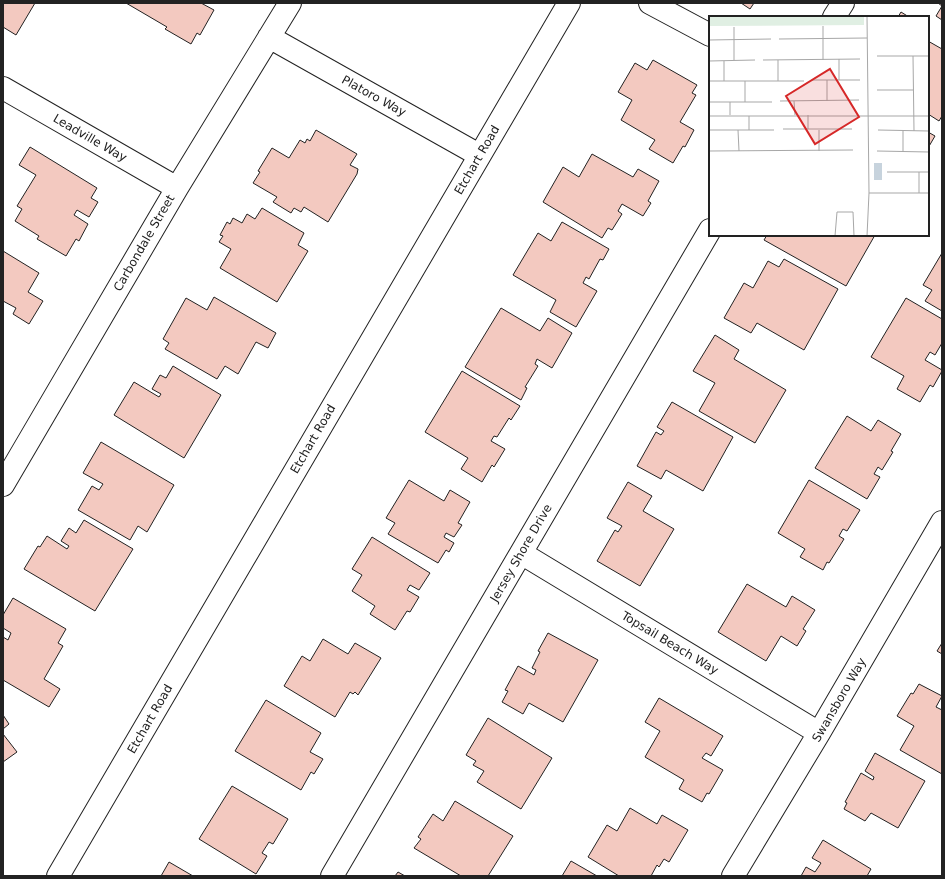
<svg xmlns="http://www.w3.org/2000/svg" width="945" height="879" font-family="'DejaVu Sans',sans-serif">
<style>
.building{fill:#f3c9c0;stroke:#222}
.lines{fill:none;stroke-linecap:round;stroke-linejoin:round}
.minor-casing{stroke:#222;stroke-width:24}
.minor{stroke:#fff;stroke-width:22}
.labels{text-anchor:middle;stroke-width:3;stroke-linejoin:round;paint-order:stroke}
.street-label{font-size:12px;fill:#222;stroke:#fff}
.inset-road{fill:none;stroke:#a7a7a7;stroke-width:1}
.view{fill:#d62828;fill-opacity:0.15;stroke:#d62828;stroke-width:2}
.inset-edge{fill:none;stroke:#222;stroke-width:2}
</style>
<rect width="100%" height="100%" fill="#fff"/>
<path class="building" d="M3,3H35L16,35L3,27Z
M126,3H201L214,10L200,35L197,33L191,44L165,29L167,27Z
M741,3H754L750,9Z
M938,3H942V20L936,16L942,6Z
M901,12L909,17H898Z
M928,41L942,49V116L939,121L928,114Z
M653,60L697,85L692,93L696,95L680,122L694,130L685,147L683,146L673,163L649,149L655,140L621,120L632,100L618,92L635,63L647,70Z
M316,130L357,154L350,165L358,169L357,174L328,222L304,207L301,212L294,208L291,213L273,202L277,197L253,183L260,172L258,171L272,148L289,158L300,140L305,143L307,139L310,141Z
M928,132L935,136L928,148Z
M30,147L97,188L91,198L98,202L89,217L77,210L74,215L88,224L79,241L76,239L66,256L37,239L39,236L15,221L22,209L17,206L36,175L19,165Z
M592,154L633,177L638,169L659,181L648,201L651,203L643,216L622,204L618,211L622,214L612,230L608,228L602,238L543,202L563,167L579,177Z
M262,208L304,233L298,245L308,251L277,302L220,268L231,249L219,242L223,236L220,235L227,222L230,224L233,218L242,223L247,214L255,219Z
M562,222L609,249L603,260L600,259L589,279L586,277L583,283L597,291L576,327L550,312L556,300L513,275L538,233L551,241Z
M767,235H875L846,286L764,240Z
M3,251L39,273L28,292L43,301L29,324L13,314L16,308L3,301Z
M942,253V311L925,301L932,290L923,285Z
M784,259L838,289L804,350L757,323L751,333L724,318L744,283L753,288L768,261L779,267Z
M214,297L276,333L268,348L256,342L238,374L225,366L217,379L165,349L169,343L163,339L186,298L207,310Z
M906,298L942,319V343L935,355L930,352L925,360L942,370V371L933,387L930,385L920,402L897,389L904,376L871,357Z
M501,308L540,331L548,318L572,333L552,368L537,359L535,364L538,366L525,387L527,388L521,400L465,367Z
M715,335L739,350L734,359L786,390L755,443L699,411L715,383L693,371Z
M173,366L221,395L184,458L114,415L134,382L159,397L161,394L152,389L160,375L166,378Z
M462,371L520,406L511,420L509,418L497,437L494,436L491,441L505,449L494,467L492,465L482,482L461,469L468,458L425,432Z
M672,402L733,437L703,491L666,470L661,479L637,466L656,432L661,435L664,431L657,427Z
M847,416L871,431L878,420L901,434L891,451L893,452L882,470L878,467L874,474L880,477L867,499L815,468Z
M101,442L174,485L147,532L138,526L130,540L78,510L92,486L99,490L103,484L83,473Z
M409,480L444,501L450,490L470,502L458,523L462,525L454,537L446,533L444,537L454,543L449,552L446,550L438,563L388,534L395,523L386,518Z
M809,480L860,510L847,531L843,529L839,536L844,539L829,563L827,562L823,570L800,557L805,549L778,533Z
M628,482L652,496L643,511L674,529L640,586L597,561L615,530L618,532L622,526L607,518Z
M84,520L133,549L95,611L24,569L38,546L40,547L47,536L67,549L69,546L61,541L69,528L76,533Z
M372,537L430,573L419,590L410,585L407,590L419,597L410,612L407,611L395,630L370,614L375,606L352,591L362,575L352,569Z
M747,584L786,607L792,596L815,610L803,629L806,631L797,646L781,636L766,661L718,632Z
M13,598L66,629L58,643L63,646L44,679L60,689L49,707L3,680V637L8,640L11,633L3,628V615Z
M548,633L598,660L563,722L529,703L523,714L502,702L508,691L505,690L518,666L534,675L536,670L532,668L540,652L538,651Z
M323,639L348,654L355,643L381,658L358,695L355,692L353,694L350,692L335,717L284,686L302,656L310,661Z
M942,643V654L937,651Z
M919,684L942,696L936,707L942,710V774L900,750L914,726L897,716L911,693L913,694Z
M659,698L723,736L711,756L706,753L702,758L723,770L709,794L707,793L702,802L679,789L684,780L645,757L660,731L645,722Z
M266,700L321,733L310,752L323,759L314,774L311,772L301,790L235,751Z
M3,715L9,724L3,729Z
M488,718L552,758L521,809L477,782L484,771L473,765L476,761L466,755Z
M3,734L17,752L3,762Z
M875,753L925,781L898,828L871,813L865,821L844,809L847,803L845,802L861,773L873,780L874,777L865,771Z
M232,786L288,819L273,844L269,842L262,853L267,856L256,874L199,839Z
M455,801L513,836L488,876H461L414,848L421,839L418,837L433,814L443,821Z
M630,808L657,824L662,815L688,830L669,862L664,859L659,867L657,865L651,876H619L588,857L607,825L617,831Z
M823,840L871,869L867,876H801L806,867L815,872L821,863L812,858Z
M571,861L597,876H562Z
M169,862L193,876H161Z
M398,872L405,876H395Z"/>
<g class="lines">
<defs>
<path id="minor" d="M650,3L710,35
M834,17L843,3
M269,37L479,155
M3,88L177,188
M3,485L177,188L290,3
M521,553L819,733
M58,876L569,3
M332,876L710,230
M733,876L819,733L942,522"/>
</defs>
<use href="#minor" class="minor-casing"/>
<use href="#minor" class="minor"/>
</g>
<g class="labels">
<g class="street-label">
<text transform="translate(374 96) rotate(29)" y="4">Platoro Way</text>
<text transform="translate(90 138) rotate(30)" y="4">Leadville Way</text>
<text transform="translate(477 160) rotate(-60)" y="4">Etchart Road</text>
<text transform="translate(144 243) rotate(-60)" y="4">Carbondale Street</text>
<text transform="translate(313 439) rotate(-60)" y="4">Etchart Road</text>
<text transform="translate(521 553) rotate(-60)" y="4">Jersey Shore Drive</text>
<text transform="translate(670 643) rotate(31)" y="4">Topsail Beach Way</text>
<text transform="translate(839 700) rotate(-60)" y="4">Swansboro Way</text>
<text transform="translate(150 719) rotate(-60)" y="4">Etchart Road</text>
</g>
</g>
<g transform="translate(709 16)">
<rect width="220" height="220" fill="#fff"/>
<path d="M0,0H155V9L0,10Z" fill="#e0efe3"/>
<path d="M165,147H173V164H165Z" fill="#c7d3dd"/>
<path class="inset-road" d="M114,10V44M25,11V44M70,23L158,22M0,24L62,23M168,40H220M204,40L205,115M130,43V64M54,44L151,43M69,44V65M0,45L46,44M15,45V65M103,64H151M118,64V85M0,65H95M36,65V86M168,74H205M71,85L150,84M85,85L86,99M0,86H63M21,99V86M99,99V113M0,100H220M40,100V114M74,113H143M0,114H65M29,114L30,135M110,114V135M169,114L220,115M0,135L144,134M168,135L220,136M194,135V115M178,156H220M160,177H220M210,177V156M126,220L128,196H144L145,220M158,220L160,177L158,0"/>
<path class="view" d="M121,53L150,101L106,128L77,80Z"/>
<rect width="220" height="220" class="inset-edge"/>
</g>
<rect width="945" height="879" fill="none" stroke="#222222" stroke-width="8"/>
</svg>
